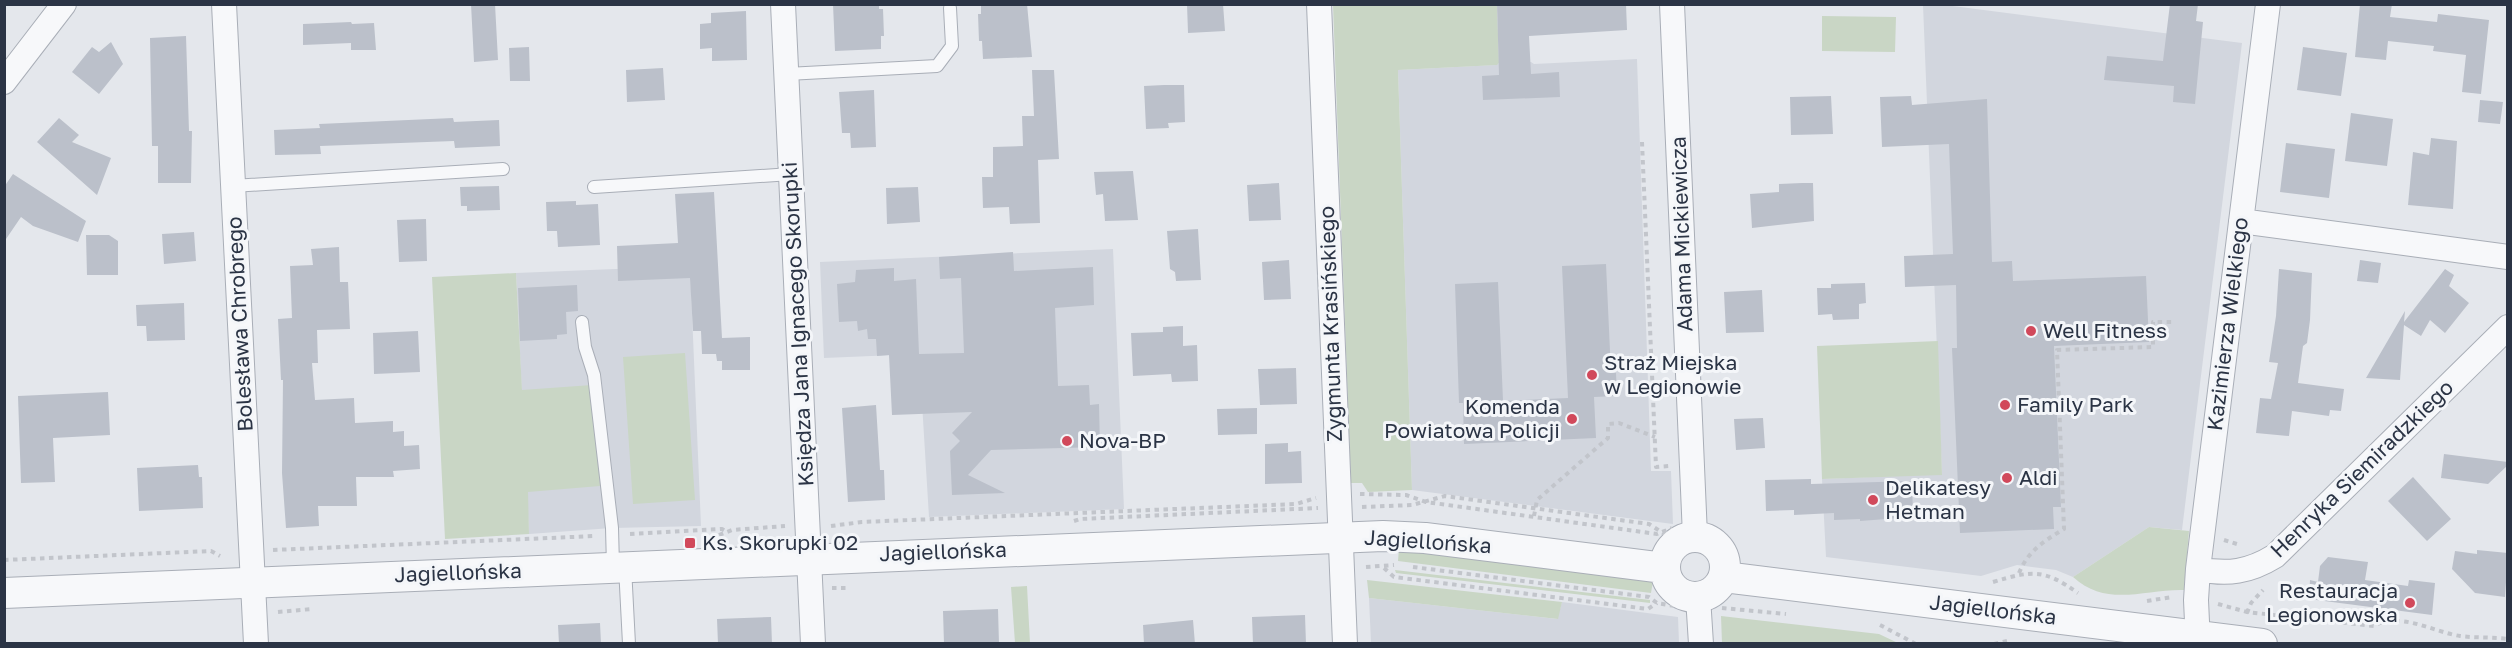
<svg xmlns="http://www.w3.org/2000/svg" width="2512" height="648" font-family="'Golos Text',sans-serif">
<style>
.built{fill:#d2d6de}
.green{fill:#c9d6c5}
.building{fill:#bbc0ca}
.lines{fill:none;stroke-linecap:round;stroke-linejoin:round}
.service-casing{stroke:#a9aeb7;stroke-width:14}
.minor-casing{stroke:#a9aeb7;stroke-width:26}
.tertiary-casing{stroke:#a9aeb7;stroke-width:32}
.path{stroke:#c2c5cb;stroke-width:4;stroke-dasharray:4.5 4.5;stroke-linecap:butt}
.service{stroke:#f7f8fa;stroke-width:12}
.minor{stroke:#f7f8fa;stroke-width:24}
.tertiary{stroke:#f7f8fa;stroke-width:30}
.poi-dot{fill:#d1495b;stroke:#f4f6f9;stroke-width:2}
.labels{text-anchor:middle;stroke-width:6;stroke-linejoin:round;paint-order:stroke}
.street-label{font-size:21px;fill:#2b3445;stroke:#f4f6f9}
.poi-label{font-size:21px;fill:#2b3445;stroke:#f4f6f9;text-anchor:start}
</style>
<rect width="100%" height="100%" fill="#e4e7ec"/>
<path class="built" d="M1923,5H1945L2242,43L2182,530L2149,527L2073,577L2056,570L2017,565L1981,576L1826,557L1822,479L1942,474Z
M1637,59L1651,471H1671L1673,524L1412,490L1398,70L1496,65L1499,63L1531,62L1534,64Z
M1113,249L1124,509L929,517L919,354L824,358L820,262Z
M690,266L701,526L612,528L529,534L516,273Z
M1369,598L1557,619L1562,602L1678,617L1679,643H1371Z"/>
<path class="green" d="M1333,5H1497L1499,63L1497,65L1398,70L1412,490L1368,492L1362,483H1351Z
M1822,16L1896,17L1895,52L1822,51Z
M516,273L522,390L592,385L600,486L528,492L529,534L445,539L432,277Z
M1938,341L1942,475L1822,479L1817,346Z
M685,353L695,500L633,504L623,357Z
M2149,527L2189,531L2184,590C2144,589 2107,608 2073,577Z
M1399,548L1653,581L1651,593L1398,561Z
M1395,570L1650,600V603L1396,573Z
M1367,580L1562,602L1558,619L1369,598Z
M1027,586L1030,643H1015L1011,587Z
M1721,616L1879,634L1898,643H1722Z"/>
<path class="building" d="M471,4H495L498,60L474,62Z
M833,4H879V9H883L884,36H881V49L835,51Z
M981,4H1027L1032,57L983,59L982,41H979L978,14H981Z
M1187,4H1223L1225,31L1188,33Z
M1497,4H1626L1627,30L1529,36L1531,74L1559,72L1560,97L1483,100L1482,76L1499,75Z
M2170,4H2198L2196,21L2203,22L2195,104L2173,102L2174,86L2104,80L2107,56L2163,61Z
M2360,4H2392L2390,17L2437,22L2438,14L2489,20L2481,94L2462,92L2466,55L2433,51L2434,46L2388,41L2386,60L2355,57Z
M746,11L747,60L712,61V48L700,49V24L711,23V13Z
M351,22L352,24L374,23L376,50H351V43L303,45V24Z
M186,36L189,131H192L191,183H158V146H152L150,38Z
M111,42L123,64L99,94L72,72L92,47L99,52Z
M529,47L530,81H510L509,48Z
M2303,47L2347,53L2341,96L2297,90Z
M663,68L665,100L627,102L626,70Z
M1032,70H1054L1059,159L1038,160L1040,223L1010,224L1009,207L983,208L982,177H993V147L1023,146L1022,116H1034Z
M1164,85H1184L1185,122L1168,123L1169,128L1146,129L1144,86Z
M874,90L876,147L851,148L850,133H842L839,92Z
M1831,96L1833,134L1791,135L1790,97Z
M1911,96L1912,105L1987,99L1992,262L2012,261L2013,281L2146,276L2149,342L2054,346L2061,507H2053L2054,529L1960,533L1952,348H1957L1956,285L1905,287L1904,256L1953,254L1949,144L1882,147L1880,97Z
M2480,100L2503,102L2500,124L2478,122Z
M2351,113L2393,119L2387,166L2345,161Z
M59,118L79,135L72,142L111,158L97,195L37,142Z
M453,118L454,122L499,120L500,146L455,148L454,141L320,146L321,154L275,155L274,130L320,128L319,124Z
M2431,138L2457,141L2453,209L2408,205L2413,152L2429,155Z
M2286,143L2335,149L2329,198L2280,192Z
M1133,171L1138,220L1105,221L1103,194L1096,195L1094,172Z
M13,174L86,221L78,242L33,226L21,217L4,242V187Z
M1279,183L1281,220L1249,221L1247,185Z
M1802,183H1813L1814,221L1752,228L1750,194L1779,192V184Z
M499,186L500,210L467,211V206H461L460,187Z
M918,187L920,222L887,224L886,188Z
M714,192L722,338L750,337V370H722V361H717L716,354H702L701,331H693L690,278L618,281L617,246L678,243L675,194Z
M576,201V205L598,204L600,245L558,247L557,231H547L546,202Z
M426,219L427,261L399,262L397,220Z
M1198,229L1201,280L1176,281L1175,272L1170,269L1167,231Z
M194,232L196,261L164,264L162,234Z
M86,235H109L118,241V275H87Z
M339,247L340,282H348L350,329L317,330L318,363H312L315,400L354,398L355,423L393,421V432L404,431V446L419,445L420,469L393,471L394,477H356L357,506H318L319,526L286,528L282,473L283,380H281L278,319L292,318L290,266L313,265L311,249Z
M1013,252L1014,271L1093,267L1094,305L1055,308L1058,386L1089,385L1090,405L1099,404L1100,447L991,450L968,475L1005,493L952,495L950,451L960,441L952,433L972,412L892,415L889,355L877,356L876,339H868L867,329L858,331L857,321L839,322L837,284L855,282L856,270L894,268V281L916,279L919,354L964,353L961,278L940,279L939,257Z
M1289,260L1291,299L1264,300L1262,262Z
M2360,260L2381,263L2378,283L2357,281Z
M1606,264L1611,373H1616L1617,396L1594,397L1596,438L1464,444L1463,403H1459L1455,284L1498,282L1503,401L1568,398L1562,266Z
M2279,269L2312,273L2310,320L2307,343L2303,346L2298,383L2344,389L2341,411L2330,410L2329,416L2292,411L2289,436L2256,433L2260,398L2271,399L2278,363L2269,362L2276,316Z
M2445,269L2454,275L2449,286L2469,303L2445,333L2430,320L2421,336L2404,325L2400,380L2366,378L2405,311L2404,322Z
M1865,283L1866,303L1859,304V319L1833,320L1832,314L1818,315L1817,288H1831V284Z
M577,285L578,311L566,312L567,334L557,335V339L520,341L518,288Z
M1762,290L1764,332L1726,333L1724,292Z
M184,303L185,340L147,341L146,326H137L136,305Z
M1183,326V346L1197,345L1198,381L1172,382L1171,374L1133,376L1131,333L1163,332V327Z
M418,331L420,372L374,374L373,333Z
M1296,368L1297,404L1260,405L1258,369Z
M108,392L110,435L53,438L55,482L21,483L18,396Z
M876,405L880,470H884L885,500L848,502L842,408Z
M1257,408V434L1218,435L1217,409Z
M1763,418L1765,448L1736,450L1734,419Z
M1288,443V452L1301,451L1302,483L1265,484V444Z
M2444,454L2508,462V465L2488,484L2441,478Z
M198,465L199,477H202L203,508L139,511L137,468Z
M2413,477L2451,519L2427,541L2388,501Z
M1811,479V484L1912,481L1913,517L1860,521V519L1834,520V513L1794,515V510L1766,511L1765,480Z
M2477,550L2508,553L2505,597L2475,593L2452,569L2455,551L2477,554Z
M2328,557L2368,562L2365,580L2408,586L2409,580L2435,583L2432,615L2309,599L2310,580L2318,582L2320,566Z
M998,609L999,644H944L943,611Z
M1305,615L1306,644H1253L1252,617Z
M771,617L772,644H718L717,619Z
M1193,620L1195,644H1144L1143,625Z
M600,623L601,644H559L558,625Z"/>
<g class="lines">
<defs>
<path id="service" d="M787,74L937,66L952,46L950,8
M233,186L503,169
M594,187L791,174
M582,322L585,347L594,375L612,528L613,566
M625,567L629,644"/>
<path id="minor" d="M224,4L256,644
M783,4L813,644
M1319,4L1345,644
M1672,4L1695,536
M4,82L64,4
M2241,221L2508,257
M2198,569C2228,575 2249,572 2275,556L2508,327
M1698,597L1701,644
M2198,644L2196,600L2198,569L2268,4"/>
<path id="tertiary" d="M1665 567a30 30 0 1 1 60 0a30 30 0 1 1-60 0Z
M1724,577L2262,644
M4,593L1383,536L1425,538L1664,568"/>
</defs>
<use href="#service" class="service-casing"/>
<use href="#minor" class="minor-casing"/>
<use href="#tertiary" class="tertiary-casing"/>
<path class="path" d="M1642,142L1656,467L1669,466
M1360,494L1406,495L1426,502L1657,534L1672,528
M1362,507L1412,505L1445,496L1649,524L1663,533H1672
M1534,516L1537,500L1608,438V424L1619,423L1655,437
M1074,521L1080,519L1318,508
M831,526L862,522L1296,504L1316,498
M630,534L722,529L727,532
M719,535L732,530L785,526
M2224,540L2240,545
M273,550L595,536
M4,560L211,551L220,556
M1366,567L1394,565
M1413,567L1649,597L1657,603L1675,606
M1384,568L1394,577L1648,609L1657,603
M2019,573C2028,551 2044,541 2064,529L2057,350L2153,347V322H2173
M1993,582C2033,570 2044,569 2078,593
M832,588H849
M2147,601L2172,597
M2218,604L2247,612L2374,626C2398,611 2434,632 2460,636C2476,638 2492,637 2508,639
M1722,608L1786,614
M278,612L312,609
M2247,613L2251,603L2263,590
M1880,625L1916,644
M1994,644L2007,641"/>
<use href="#service" class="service"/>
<use href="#minor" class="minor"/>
<use href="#tertiary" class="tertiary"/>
</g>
<g class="poi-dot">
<circle cx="2031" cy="331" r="6"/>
<circle cx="1592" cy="375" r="6"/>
<circle cx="2005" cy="405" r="6"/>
<circle cx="1572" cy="419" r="6"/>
<circle cx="1067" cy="441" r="6"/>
<circle cx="2007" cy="478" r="6"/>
<circle cx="1873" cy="500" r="6"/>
<rect x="684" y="537" width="12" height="12" rx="3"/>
<circle cx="2410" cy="603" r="6"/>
</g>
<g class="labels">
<g class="street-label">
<text transform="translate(1682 234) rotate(-92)" y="7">Adama Mickiewicza</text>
<text transform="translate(240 324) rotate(-93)" y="7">Bolesława Chrobrego</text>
<text transform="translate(798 324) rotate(-93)" y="7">Księdza Jana Ignacego Skorupki</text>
<text transform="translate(1331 324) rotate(-92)" y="7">Zygmunta Krasińskiego</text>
<text transform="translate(2228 324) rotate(-83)" y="7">Kazimierza Wielkiego</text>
<text transform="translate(2362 469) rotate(-44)" y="7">Henryka Siemiradzkiego</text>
<text transform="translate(1428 542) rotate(4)" y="7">Jagiellońska</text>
<text transform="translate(943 552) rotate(-2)" y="7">Jagiellońska</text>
<text transform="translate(458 573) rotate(-2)" y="7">Jagiellońska</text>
<text transform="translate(1993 610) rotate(7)" y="7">Jagiellońska</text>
</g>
<g class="poi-label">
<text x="2043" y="338">Well Fitness</text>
<text x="1604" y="370">Straż Miejska<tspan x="1604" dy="24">w Legionowie</tspan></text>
<text x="2017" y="412">Family Park</text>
<text x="1560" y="414" text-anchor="end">Komenda<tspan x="1560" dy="24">Powiatowa Policji</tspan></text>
<text x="1079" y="448">Nova-BP</text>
<text x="2019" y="485">Aldi</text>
<text x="1885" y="495">Delikatesy<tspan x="1885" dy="24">Hetman</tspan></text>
<text x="702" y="550">Ks. Skorupki 02</text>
<text x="2398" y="598" text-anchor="end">Restauracja<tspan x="2398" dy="24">Legionowska</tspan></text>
</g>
</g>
<rect width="2512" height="648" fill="none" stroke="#2b3445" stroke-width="12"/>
</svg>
